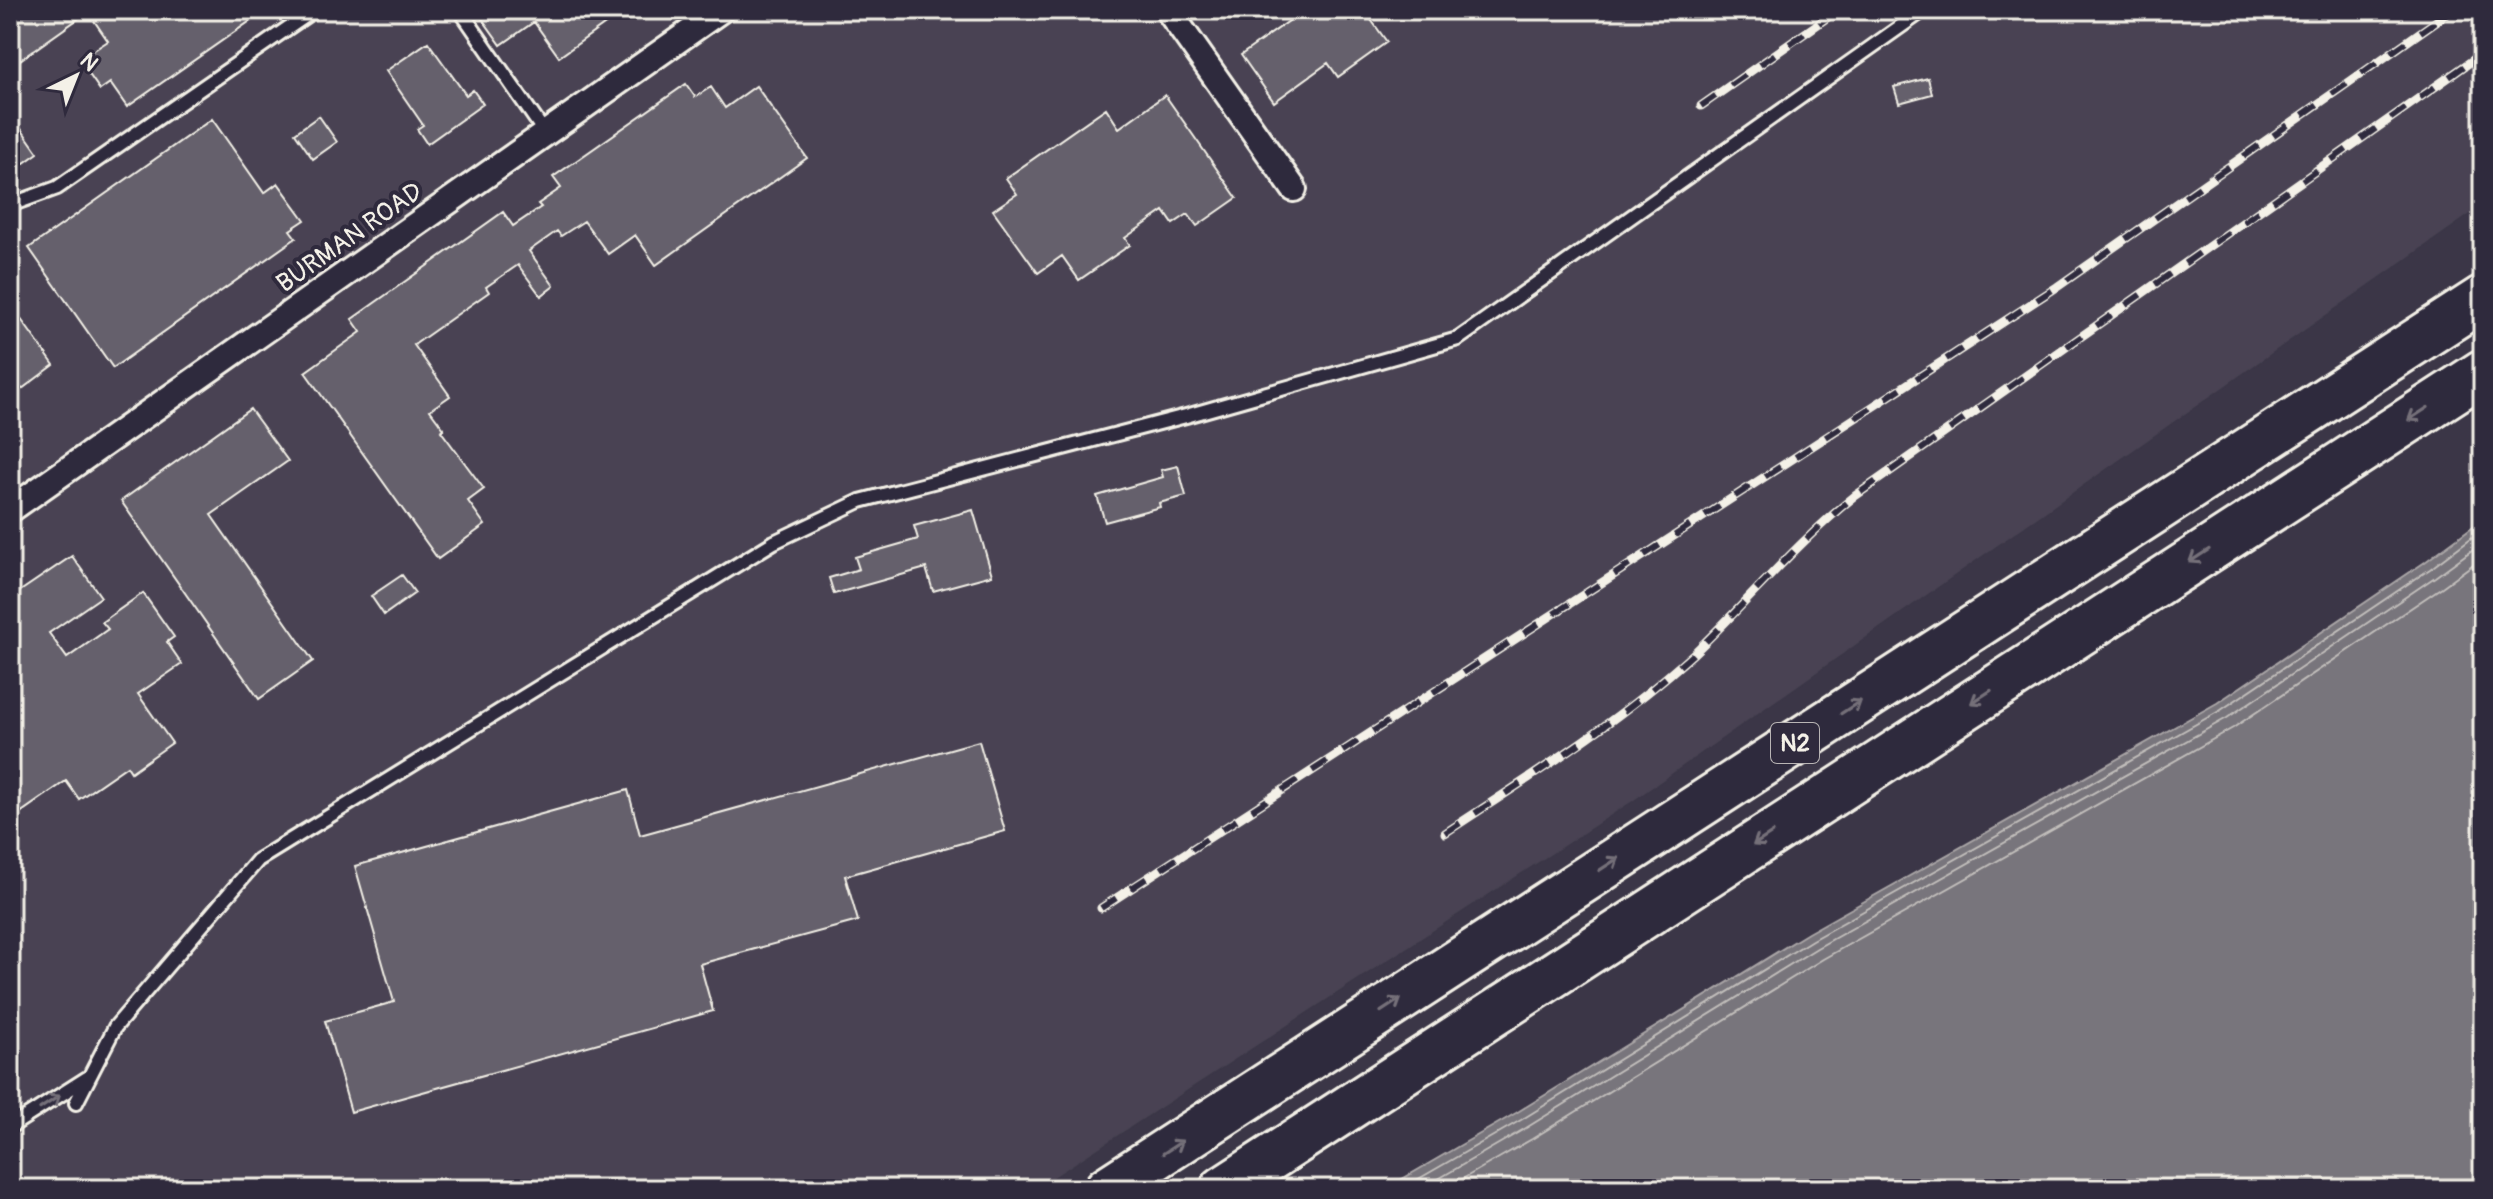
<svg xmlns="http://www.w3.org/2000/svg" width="2493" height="1199" font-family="Pangolin,sans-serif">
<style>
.built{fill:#484352}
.water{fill:#78747b;stroke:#aaa6a7;stroke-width:2}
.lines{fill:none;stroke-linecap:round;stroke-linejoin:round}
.shore{stroke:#c2bfbc;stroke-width:2}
.building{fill:#65616c;stroke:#f4f1e8;stroke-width:2}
.service-casing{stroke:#f4f1e8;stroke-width:18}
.minor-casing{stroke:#f4f1e8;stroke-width:30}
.motorway-casing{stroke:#f4f1e8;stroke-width:50}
.service{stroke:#2f2a3d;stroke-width:12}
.minor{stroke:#2f2a3d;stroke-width:24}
.motorway{stroke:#2f2a3d;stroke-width:44}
.rail-casing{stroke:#f4f1e8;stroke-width:9}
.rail{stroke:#2f2a3d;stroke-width:6;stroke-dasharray:18;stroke-linecap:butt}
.oneway{stroke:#747079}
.labels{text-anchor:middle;stroke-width:8;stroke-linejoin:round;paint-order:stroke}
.shield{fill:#2f2a3d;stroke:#b9b5b5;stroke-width:2}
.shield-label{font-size:24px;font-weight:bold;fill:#f4f1e8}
.street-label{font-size:26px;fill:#f4f1e8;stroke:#2f2a3d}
</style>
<rect width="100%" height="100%" fill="#3b3647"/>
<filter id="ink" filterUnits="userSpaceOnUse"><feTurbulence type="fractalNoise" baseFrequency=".0125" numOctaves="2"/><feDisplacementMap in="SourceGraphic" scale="16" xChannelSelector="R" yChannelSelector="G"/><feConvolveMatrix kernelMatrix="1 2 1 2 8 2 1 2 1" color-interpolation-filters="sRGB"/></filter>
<g filter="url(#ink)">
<path class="built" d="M10,10H2483V205L1634,800L1035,1189H10Z"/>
<path class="water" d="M2483,519V1189H1385L1516,1113L1808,933L2217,703L2425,562Z"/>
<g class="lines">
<path class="shore" d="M1401,1189L1521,1120L1812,940L2221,710L2430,569L2483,529
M1421,1189L1526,1128L1817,948L2227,718L2435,577L2483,542
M1445,1189L1532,1139L1823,959L2233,728L2442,587L2483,557"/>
</g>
<path class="building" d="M10,10H266L127,107L110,83L100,90L79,60L108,41L88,12L10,67Z
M476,10H625L559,57L534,22L501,45Z
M1291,10H1364L1387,42L1338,77L1328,63L1274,102L1241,55L1296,16Z
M428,42L466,95L473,90L483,104L427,144L417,129L423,125L386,71Z
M1928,78L1932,94L1899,103L1894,87Z
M686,84L695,97L711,87L725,108L756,86L807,158L656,265L635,235L608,254L584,221L561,236L557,231L529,251L554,286L541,296L518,265L486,287L489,292L414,345L450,396L430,410L444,429L441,431L484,489L468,501L485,525L438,559L305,372L361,332L352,319L503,212L513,226L541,207L538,204L561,188L553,177Z
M1165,95L1237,198L1197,226L1188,214L1173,224L1164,211L1125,238L1130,245L1079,280L1062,256L1038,273L993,210L1017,194L1006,178L1106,108L1119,128Z
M10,113L38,153L10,173Z
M319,116L337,142L313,159L295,133Z
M212,119L264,193L278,183L305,220L290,230L296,238L113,368L29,248Z
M10,304L54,365L10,398Z
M250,409L288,461L211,515L313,661L259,699L121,501Z
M1178,466L1186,496L1159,503L1160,507L1105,522L1097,496L1163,477L1161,470Z
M973,510L992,575L933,591L926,568L834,594L829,578L859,569L855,557L918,539L914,526Z
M72,556L101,597L49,633L67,658L108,629L102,622L143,593L174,637L167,642L182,664L138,694L172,743L131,772L127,766L79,799L66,781L10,820V598Z
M402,575L415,593L384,615L371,596Z
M979,741L1005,831L845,876L858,921L700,964L713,1011L351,1112L325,1021L394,1002L355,866L628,790L640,835Z"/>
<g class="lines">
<defs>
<path id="service" d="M460,10L545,133
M10,205L57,188L314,10
M76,1103L115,1027L258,860L774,542L860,501L1186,416L1458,339L1924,10
M10,1127L87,1078"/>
<path id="minor" d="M1168,10L1294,189
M10,510L721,10"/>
<path id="motorway" d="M1107,1189L2483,298
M1223,1189L2483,372"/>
</defs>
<use href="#service" class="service-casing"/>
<use href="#minor" class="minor-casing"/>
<use href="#motorway" class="motorway-casing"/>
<use href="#service" class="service"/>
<use href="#minor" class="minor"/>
<use href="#motorway" class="motorway"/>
<defs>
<path id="rail" d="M1701,106L1838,10
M1445,833C1530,777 1617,723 1693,654C1748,602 1796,543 1855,496L2483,53
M1101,908L2057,287L2452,10"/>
</defs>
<use href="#rail" class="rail-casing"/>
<use href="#rail" class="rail"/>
</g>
<defs><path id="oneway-shaft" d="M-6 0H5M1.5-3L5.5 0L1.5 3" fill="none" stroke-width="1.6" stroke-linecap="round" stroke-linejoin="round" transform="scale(2)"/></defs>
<g class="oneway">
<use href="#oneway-shaft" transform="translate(2418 414) rotate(147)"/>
<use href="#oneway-shaft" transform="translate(2199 556) rotate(147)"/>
<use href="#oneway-shaft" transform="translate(1981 697) rotate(147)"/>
<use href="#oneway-shaft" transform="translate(1851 707) rotate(-33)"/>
<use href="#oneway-shaft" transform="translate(1763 839) rotate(147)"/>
<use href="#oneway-shaft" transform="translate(1609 864) rotate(-33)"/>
<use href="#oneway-shaft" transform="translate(1391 1005) rotate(-33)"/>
<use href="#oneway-shaft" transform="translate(50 1102) rotate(-33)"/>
<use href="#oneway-shaft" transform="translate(1173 1147) rotate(-33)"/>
</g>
</g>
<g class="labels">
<rect class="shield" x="1771" y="723" width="48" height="40" rx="6"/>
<g class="shield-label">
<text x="1795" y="751">N2</text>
</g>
<g class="street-label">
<text transform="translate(349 237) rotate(-35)" y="9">BURMAN ROAD</text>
</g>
</g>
<rect width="2493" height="1199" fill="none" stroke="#2f2a3d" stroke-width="40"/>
<rect x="20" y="20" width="2453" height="1159" fill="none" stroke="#f4f1e8" stroke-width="3" filter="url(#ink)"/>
<g transform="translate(76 76) rotate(43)" stroke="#2f2a3d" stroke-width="6" paint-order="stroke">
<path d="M0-6L14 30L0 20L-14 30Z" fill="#f4f1e8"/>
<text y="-12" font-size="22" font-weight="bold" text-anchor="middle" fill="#f4f1e8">N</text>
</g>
</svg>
